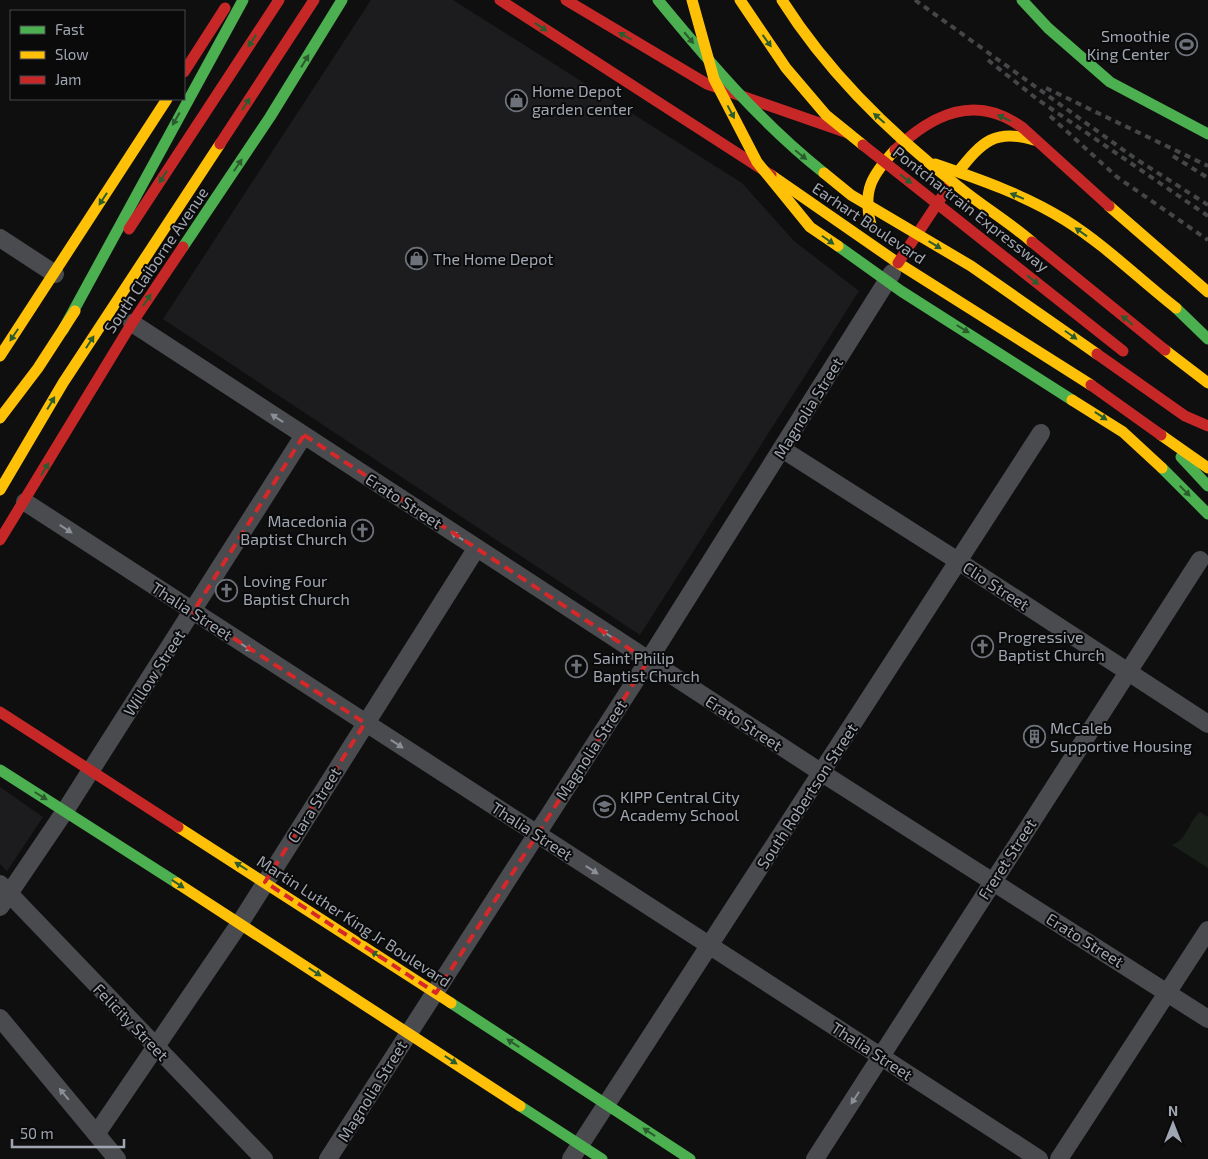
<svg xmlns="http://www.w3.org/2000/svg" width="1208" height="1159" font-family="'Exo 2',sans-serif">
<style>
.built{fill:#1c1c1e}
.green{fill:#19201a}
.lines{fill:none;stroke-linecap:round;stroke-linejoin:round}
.street{stroke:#4a4b4f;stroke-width:18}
.fast{stroke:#4caf50;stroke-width:11}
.slow{stroke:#ffc107;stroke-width:11}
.jam{stroke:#c62828;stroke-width:11}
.rail{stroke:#444648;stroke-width:4;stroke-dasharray:6 5;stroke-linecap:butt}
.fast-bridge{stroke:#4caf50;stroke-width:11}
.slow-bridge{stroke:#ffc107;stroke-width:11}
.jam-bridge{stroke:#c62828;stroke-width:11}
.oneway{fill:#2b5c2e}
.oneway2{fill:#8a8f98}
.marked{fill:none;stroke:#d62828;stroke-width:4;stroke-dasharray:10 6;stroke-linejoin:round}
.labels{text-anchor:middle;stroke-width:4;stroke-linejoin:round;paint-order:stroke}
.poi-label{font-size:16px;fill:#a0a6b1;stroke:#0a0a0b;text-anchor:start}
.street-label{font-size:16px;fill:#a0a6b1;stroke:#0a0a0b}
</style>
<rect width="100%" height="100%" fill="#0f0f10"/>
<path class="built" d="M371,0H453L742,183L794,241L859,291L640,635L163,319Z
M0,787L43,817L7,871L0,864Z"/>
<path class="green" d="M1200,812L1208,817V868L1172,845C1188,839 1188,822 1200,812Z"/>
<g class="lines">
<path class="street" d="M0,238L55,274
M132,323L822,773L1208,1019
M782,449L958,561L1208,724
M25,502L1039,1159
M0,884L264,1159
M0,907L65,811L304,435
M0,1018L117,1159
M97,1133L240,923L476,549
M328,1159L648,661L892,273
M571,1159L1041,433
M815,1159L1200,560
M1059,1159L1208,930"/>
<path class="fast" d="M1022,0L1048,28L1110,82L1208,134
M183,247L270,117L342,0
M1176,308L1208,339
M63,330L243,0
M1181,457L1208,486
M1162,468L1208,514
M0,770L177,883
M451,1003L690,1159
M520,1106L602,1159"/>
<path class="slow" d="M935,164C979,179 1025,195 1065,220C1105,245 1139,279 1176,308
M958,172C982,142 995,128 1034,140
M771,175L898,263L1091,385
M1109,206L1208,292
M871,225C862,190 872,175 895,150
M1165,350L1208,383
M0,356L167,99
M0,418L38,368L75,311
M1161,435L1208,468
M0,490L63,383L220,144
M178,827L451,1003
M177,883L520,1106"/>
<path class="jam" d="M500,0L771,175
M566,0L707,84L848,133
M184,72L225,8
M220,144L314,0
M895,150C932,114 976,93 1023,128L1109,206
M129,229L279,0
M898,263L951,183
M1091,385L1161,435
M0,540L132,323L183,247
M0,712L178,827"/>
<path class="rail" d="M915,0L1136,159L1208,205
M988,60L1037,99L1208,216
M1046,88L1208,166
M1050,116L1117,177L1208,240
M1173,156L1208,178"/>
<path class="fast-bridge" d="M658,0C710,63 760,122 824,173
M838,246L901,291L1072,400"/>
<path class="slow-bridge" d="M692,0L714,79L757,162L810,227L838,246
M740,0L786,68L826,115L863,145
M782,0C828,73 891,134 959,187C982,206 1009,222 1032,242
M824,173L851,195L971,266L1097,354
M1072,400L1123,432L1162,468"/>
<path class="jam-bridge" d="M863,145L1123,351
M1032,242L1165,350
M1097,354L1185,416L1208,426"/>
</g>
<defs><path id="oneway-solid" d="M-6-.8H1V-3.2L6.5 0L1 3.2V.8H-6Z" transform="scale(1.25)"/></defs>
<g class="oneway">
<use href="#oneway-solid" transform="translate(541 27) rotate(34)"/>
<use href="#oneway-solid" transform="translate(625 36) rotate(-150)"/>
<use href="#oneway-solid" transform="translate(689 38) rotate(50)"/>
<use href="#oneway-solid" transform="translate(252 41) rotate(123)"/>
<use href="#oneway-solid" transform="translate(767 41) rotate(54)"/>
<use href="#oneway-solid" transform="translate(305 61) rotate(-58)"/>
<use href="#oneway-solid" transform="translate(246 104) rotate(-57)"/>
<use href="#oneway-solid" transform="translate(731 112) rotate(62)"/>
<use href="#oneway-solid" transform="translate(879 118) rotate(-139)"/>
<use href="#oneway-solid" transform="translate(1004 118) rotate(-155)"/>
<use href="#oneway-solid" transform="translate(176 119) rotate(120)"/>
<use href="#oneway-solid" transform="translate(801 155) rotate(39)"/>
<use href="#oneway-solid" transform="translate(238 165) rotate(-56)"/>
<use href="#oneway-solid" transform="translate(163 177) rotate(123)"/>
<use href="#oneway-solid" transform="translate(906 179) rotate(38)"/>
<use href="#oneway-solid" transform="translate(1017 196) rotate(-158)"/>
<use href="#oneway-solid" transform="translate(103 199) rotate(123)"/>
<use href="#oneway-solid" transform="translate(1081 232) rotate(-144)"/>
<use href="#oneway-solid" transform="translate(828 240) rotate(35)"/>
<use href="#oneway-solid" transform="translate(935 245) rotate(31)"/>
<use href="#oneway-solid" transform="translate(1033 280) rotate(38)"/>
<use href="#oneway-solid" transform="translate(147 300) rotate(-56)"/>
<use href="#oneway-solid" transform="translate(1127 320) rotate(-141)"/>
<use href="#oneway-solid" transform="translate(963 329) rotate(32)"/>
<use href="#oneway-solid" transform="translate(14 335) rotate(124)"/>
<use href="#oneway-solid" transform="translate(1071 335) rotate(35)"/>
<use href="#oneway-solid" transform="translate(90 342) rotate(-57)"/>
<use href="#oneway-solid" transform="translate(51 403) rotate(-59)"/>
<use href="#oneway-solid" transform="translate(1101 416) rotate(34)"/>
<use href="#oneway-solid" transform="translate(45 469) rotate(-59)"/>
<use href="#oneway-solid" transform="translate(1185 491) rotate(45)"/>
<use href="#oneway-solid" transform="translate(41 796) rotate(32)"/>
<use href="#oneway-solid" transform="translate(241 866) rotate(-148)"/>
<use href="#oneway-solid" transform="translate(178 884) rotate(33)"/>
<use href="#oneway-solid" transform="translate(377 955) rotate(-147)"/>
<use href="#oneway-solid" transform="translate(315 972) rotate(33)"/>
<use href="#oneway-solid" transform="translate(513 1043) rotate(-147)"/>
<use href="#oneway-solid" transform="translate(451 1060) rotate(33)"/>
<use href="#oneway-solid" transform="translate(649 1132) rotate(-146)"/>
</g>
<g class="oneway2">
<use href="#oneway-solid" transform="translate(277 418) rotate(-147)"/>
<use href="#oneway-solid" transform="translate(66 529) rotate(33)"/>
<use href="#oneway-solid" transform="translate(457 536) rotate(-147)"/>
<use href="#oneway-solid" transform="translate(607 634) rotate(-147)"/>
<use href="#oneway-solid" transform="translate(246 647) rotate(33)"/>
<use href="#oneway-solid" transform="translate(397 744) rotate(33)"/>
<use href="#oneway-solid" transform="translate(592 870) rotate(33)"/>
<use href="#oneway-solid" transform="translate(64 1094) rotate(-130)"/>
<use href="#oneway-solid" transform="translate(855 1098) rotate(123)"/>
</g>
<path class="marked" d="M304,435L648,661L436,993L265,882L365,723L193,612Z"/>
<defs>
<symbol id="stadium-ring" viewBox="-11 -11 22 22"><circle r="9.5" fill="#0a0a0b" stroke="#6d7179" stroke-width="1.5"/><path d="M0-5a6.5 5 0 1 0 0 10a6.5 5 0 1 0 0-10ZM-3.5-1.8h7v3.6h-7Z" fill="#6d7179"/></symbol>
<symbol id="shop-ring" viewBox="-11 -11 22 22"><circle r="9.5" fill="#0a0a0b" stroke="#6d7179" stroke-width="1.5"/><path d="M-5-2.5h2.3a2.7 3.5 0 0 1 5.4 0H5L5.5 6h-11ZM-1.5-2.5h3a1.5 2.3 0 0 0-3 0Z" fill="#6d7179"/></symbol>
<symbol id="church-ring" viewBox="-11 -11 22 22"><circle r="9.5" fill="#0a0a0b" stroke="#6d7179" stroke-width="1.5"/><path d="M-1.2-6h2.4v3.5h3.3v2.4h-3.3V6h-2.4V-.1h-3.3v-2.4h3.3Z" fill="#6d7179"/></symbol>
<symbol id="building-ring" viewBox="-11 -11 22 22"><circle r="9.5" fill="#0a0a0b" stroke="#6d7179" stroke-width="1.5"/><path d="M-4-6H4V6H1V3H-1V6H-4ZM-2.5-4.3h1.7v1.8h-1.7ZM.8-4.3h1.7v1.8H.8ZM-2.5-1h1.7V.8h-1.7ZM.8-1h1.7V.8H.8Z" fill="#6d7179"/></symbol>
<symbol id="school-ring" viewBox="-11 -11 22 22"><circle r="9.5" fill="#0a0a0b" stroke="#6d7179" stroke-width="1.5"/><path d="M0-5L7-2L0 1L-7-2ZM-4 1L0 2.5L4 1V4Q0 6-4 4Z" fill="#6d7179"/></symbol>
</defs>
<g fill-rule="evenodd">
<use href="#stadium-ring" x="1174" y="32" width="25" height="25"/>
<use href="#shop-ring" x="504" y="88" width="25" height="25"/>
<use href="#shop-ring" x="404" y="246" width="25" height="25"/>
<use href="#church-ring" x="350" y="518" width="25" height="25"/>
<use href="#church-ring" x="214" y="578" width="25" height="25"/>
<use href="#church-ring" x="970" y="634" width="25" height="25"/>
<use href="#church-ring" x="564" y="654" width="25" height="25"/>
<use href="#building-ring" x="1022" y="724" width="25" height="25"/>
<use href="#school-ring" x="592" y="794" width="25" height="25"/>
</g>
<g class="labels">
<g class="poi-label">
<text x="1170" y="42" text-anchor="end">Smoothie<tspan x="1170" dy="18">King Center</tspan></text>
<text x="532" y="97">Home Depot<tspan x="532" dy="18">garden center</tspan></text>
<text x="433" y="265">The Home Depot</text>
<text x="347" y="527" text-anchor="end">Macedonia<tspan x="347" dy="18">Baptist Church</tspan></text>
<text x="243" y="587">Loving Four<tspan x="243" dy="18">Baptist Church</tspan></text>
<text x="998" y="643">Progressive<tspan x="998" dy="18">Baptist Church</tspan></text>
<text x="593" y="664">Saint Philip<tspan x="593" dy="18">Baptist Church</tspan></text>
<text x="1050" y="734">McCaleb<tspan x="1050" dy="18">Supportive Housing</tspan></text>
<text x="620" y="803">KIPP Central City<tspan x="620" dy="18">Academy School</tspan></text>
</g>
<g class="street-label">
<text transform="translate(971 209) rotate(38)" y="6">Pontchartrain Expressway</text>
<text transform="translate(869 223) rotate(34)" y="6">Earhart Boulevard</text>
<text transform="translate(156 260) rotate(-56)" y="6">South Claiborne Avenue</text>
<text transform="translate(808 408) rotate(-58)" y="6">Magnolia Street</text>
<text transform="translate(404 501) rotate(33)" y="6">Erato Street</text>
<text transform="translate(996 586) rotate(33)" y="6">Clio Street</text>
<text transform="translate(192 611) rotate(33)" y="6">Thalia Street</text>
<text transform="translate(154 673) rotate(-57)" y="6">Willow Street</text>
<text transform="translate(744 723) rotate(33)" y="6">Erato Street</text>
<text transform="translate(591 750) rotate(-57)" y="6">Magnolia Street</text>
<text transform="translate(807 796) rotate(-57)" y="6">South Robertson Street</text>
<text transform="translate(314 805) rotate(-58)" y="6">Clara Street</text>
<text transform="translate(532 831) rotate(33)" y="6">Thalia Street</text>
<text transform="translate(1007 859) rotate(-57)" y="6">Freret Street</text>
<text transform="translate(354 921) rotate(33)" y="6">Martin Luther King Jr Boulevard</text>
<text transform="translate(1085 940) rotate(32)" y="6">Erato Street</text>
<text transform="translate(131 1022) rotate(46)" y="6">Felicity Street</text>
<text transform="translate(872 1051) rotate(33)" y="6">Thalia Street</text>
<text transform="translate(372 1091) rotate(-58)" y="6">Magnolia Street</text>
</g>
</g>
<rect x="10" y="10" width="175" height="90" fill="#0a0a0b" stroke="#46484d"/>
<rect x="20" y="26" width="25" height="8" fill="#4caf50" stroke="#46484d"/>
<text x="55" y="35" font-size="15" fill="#a0a6b1">Fast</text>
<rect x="20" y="51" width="25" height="8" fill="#ffc107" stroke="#46484d"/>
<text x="55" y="60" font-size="15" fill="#a0a6b1">Slow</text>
<rect x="20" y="76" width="25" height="8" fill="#c62828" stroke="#46484d"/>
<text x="55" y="85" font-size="15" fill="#a0a6b1">Jam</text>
<g transform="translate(1173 1124)" stroke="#0a0a0b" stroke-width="4" paint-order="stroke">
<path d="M0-4L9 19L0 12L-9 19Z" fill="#a0a6b1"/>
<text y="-8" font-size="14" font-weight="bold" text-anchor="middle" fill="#a0a6b1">N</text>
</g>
<path d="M12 1139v8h112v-8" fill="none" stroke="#a0a6b1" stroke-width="2.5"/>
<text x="20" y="1139" font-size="15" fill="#a0a6b1" stroke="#0a0a0b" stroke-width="4" paint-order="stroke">50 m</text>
</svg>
